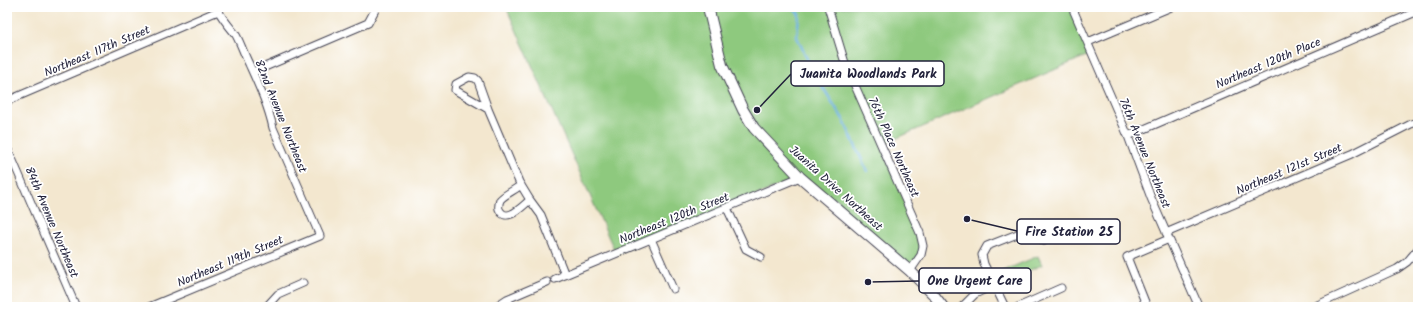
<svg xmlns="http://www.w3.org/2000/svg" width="1425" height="314" font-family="Kalam,sans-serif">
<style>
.green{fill:#8ec97e;stroke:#58765c}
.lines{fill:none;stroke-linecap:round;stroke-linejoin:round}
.stream{stroke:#6ab0e0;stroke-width:2.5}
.minor-casing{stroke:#414051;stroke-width:9}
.secondary-casing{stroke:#414051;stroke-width:12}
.minor{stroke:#fff;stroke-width:7}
.secondary{stroke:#fff;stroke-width:10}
.labels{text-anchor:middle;stroke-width:3.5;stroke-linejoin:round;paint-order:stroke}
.street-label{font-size:12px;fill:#22223b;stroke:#fff}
.leader{fill:none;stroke:#22223b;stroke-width:1.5}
.callout-dot{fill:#22223b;stroke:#fff;stroke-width:1.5}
.callout{fill:#fff;stroke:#22223b;stroke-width:1.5}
.callout-label{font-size:13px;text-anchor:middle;font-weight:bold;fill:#22223b}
</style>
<rect width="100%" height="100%" fill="#fff"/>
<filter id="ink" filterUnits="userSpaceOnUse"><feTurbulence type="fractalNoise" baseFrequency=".025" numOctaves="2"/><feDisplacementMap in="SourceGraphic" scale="8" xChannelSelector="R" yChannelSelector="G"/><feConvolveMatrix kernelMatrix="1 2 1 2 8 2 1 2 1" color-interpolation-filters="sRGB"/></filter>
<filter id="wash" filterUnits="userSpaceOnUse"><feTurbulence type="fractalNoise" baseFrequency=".012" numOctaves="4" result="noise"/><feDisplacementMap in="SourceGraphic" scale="16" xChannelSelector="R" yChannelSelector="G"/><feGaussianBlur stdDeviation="0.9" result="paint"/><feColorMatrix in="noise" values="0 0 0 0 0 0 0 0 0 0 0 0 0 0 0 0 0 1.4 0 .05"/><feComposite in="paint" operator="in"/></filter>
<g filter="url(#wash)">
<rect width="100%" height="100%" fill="#f3e7cf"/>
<path class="green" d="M506,7H1070L1091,54L881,145L923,246L910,271L800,177L616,254Z
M1038,256L1042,265L1002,282L998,273Z"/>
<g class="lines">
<path class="stream" d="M791,7L799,14L797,37L813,72L843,119L867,171"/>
</g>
</g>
<g filter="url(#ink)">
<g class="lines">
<defs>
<path id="minor" d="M828,7L845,63L920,233L923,246L921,255L910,271
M1072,7L1128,136L1151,198L1199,307
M1088,42L1171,7
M253,72L368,23L375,10
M7,101L218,11
M488,109L478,81L475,78L469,77L456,84L455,90L488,109L519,182L530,200L541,215L565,275
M1128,136L1418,11
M7,147L76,307
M521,185C515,190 505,194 500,200C499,203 498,206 499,209C506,225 523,205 530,200
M727,208L746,249L761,257
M1166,233L1352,154L1411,124L1418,122
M651,239L673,289
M555,279L800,177
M507,299L511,307
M149,307L320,236L273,128C268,105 258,84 249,64C244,54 241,44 236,35C231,28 218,14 217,7
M266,307L278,294L303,283
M495,307L507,299L547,282
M962,307L975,294L994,285
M1005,307L984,264L982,255L987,246L1030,229L1044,241
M1018,307L1061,288
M1147,307L1127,257L1169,239
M1313,307L1397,269L1407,262L1418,249"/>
<path id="secondary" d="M708,7L722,65L743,110L754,128L800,177L910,271L933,294L943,307"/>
</defs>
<use href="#minor" class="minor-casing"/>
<use href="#secondary" class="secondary-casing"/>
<use href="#minor" class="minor"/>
<use href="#secondary" class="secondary"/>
</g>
</g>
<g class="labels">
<g class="street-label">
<text transform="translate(97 51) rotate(-23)" y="4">Northeast 117th Street</text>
<text transform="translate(1268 63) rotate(-23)" y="4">Northeast 120th Place</text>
<text transform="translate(281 116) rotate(68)" y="4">82nd Avenue Northeast</text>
<text transform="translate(894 147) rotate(66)" y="4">76th Place Northeast</text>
<text transform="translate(1145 153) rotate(68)" y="4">76th Avenue Northeast</text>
<text transform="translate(1289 169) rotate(-23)" y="4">Northeast 121st Street</text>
<text transform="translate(836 188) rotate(42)" y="4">Juanita Drive Northeast</text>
<text transform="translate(674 218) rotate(-22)" y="4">Northeast 120th Street</text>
<text transform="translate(52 222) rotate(67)" y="4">84th Avenue Northeast</text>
<text transform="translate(230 261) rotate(-23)" y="4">Northeast 119th Street</text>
</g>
</g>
<path class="leader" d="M757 110L791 74M967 219L1017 231M868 282L919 281"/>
<g class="callout-dot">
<circle cx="757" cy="110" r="4"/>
<circle cx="967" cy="219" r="4"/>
<circle cx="868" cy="282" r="4"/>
</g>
<g class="callout">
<rect x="791" y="61" width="153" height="25" rx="4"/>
<rect x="1017" y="219" width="103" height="25" rx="4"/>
<rect x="919" y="268" width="112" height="25" rx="4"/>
</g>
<g class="callout-label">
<text x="868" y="78">Juanita Woodlands Park</text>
<text x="1069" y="236">Fire Station 25</text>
<text x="975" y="285">One Urgent Care</text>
</g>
<rect width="1425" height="314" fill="none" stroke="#fff" stroke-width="24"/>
</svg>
